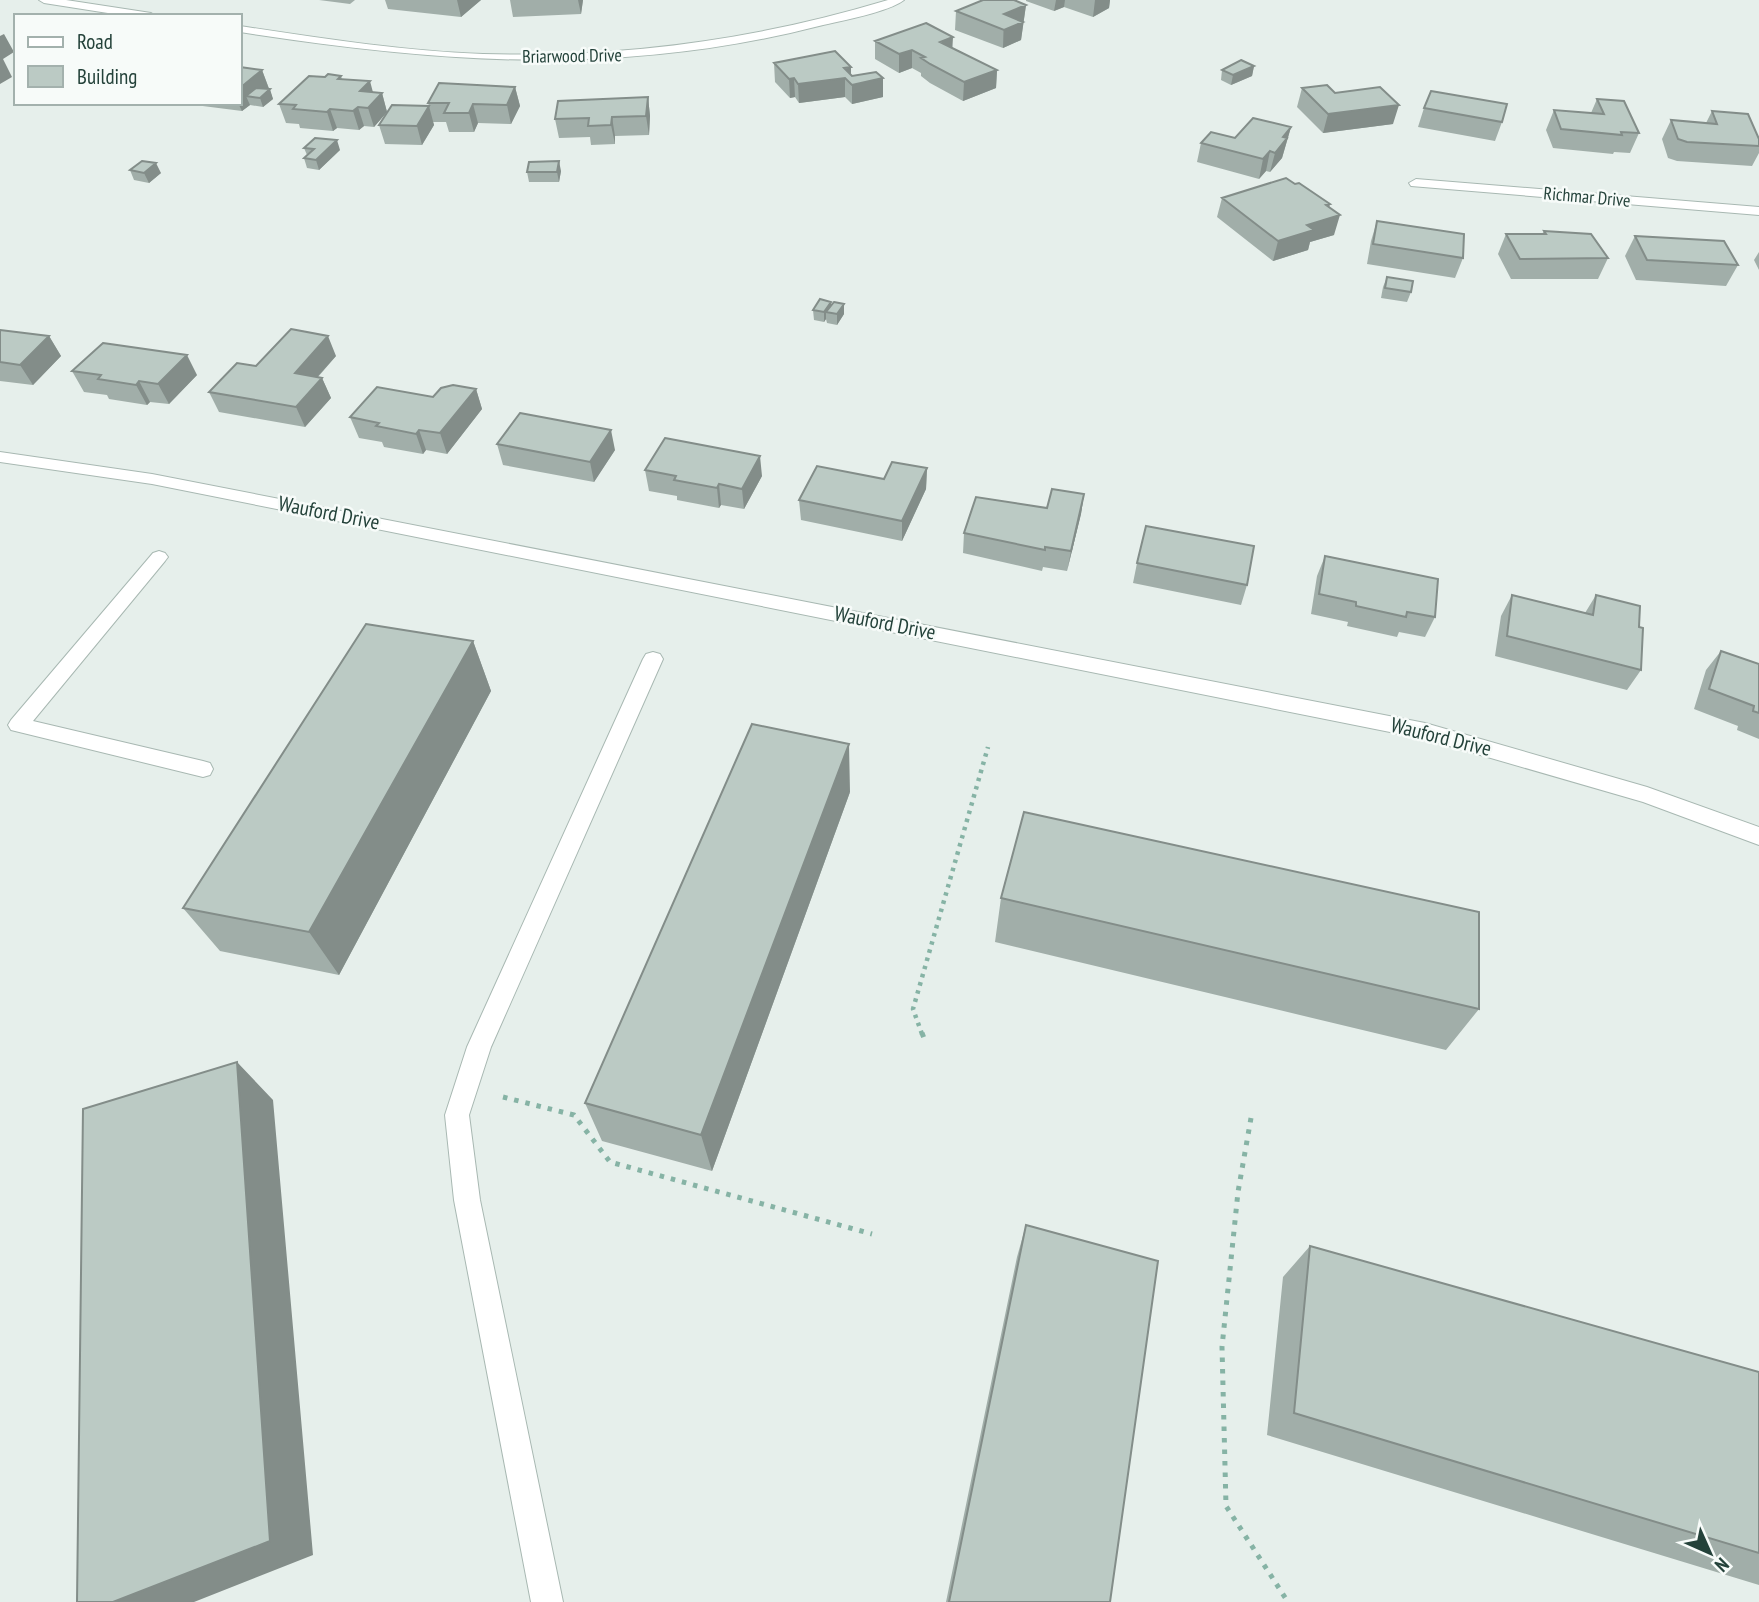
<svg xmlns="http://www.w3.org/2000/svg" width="1759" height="1602" font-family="'PT Sans Narrow',sans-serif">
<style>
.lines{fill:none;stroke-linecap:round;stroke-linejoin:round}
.lane-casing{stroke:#a8b8b2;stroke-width:2}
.street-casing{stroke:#a8b8b2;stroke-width:2}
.path-far1{stroke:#86b3a5;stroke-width:4.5;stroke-dasharray:3.5 5;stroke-linecap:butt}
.path{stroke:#86b3a5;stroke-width:5;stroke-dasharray:4.5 7;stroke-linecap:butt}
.lane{fill:#fff;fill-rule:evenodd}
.street{fill:#fff;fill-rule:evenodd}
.wall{fill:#a1aea9}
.shaded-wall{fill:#838d89}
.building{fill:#bbcac4;stroke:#838d89;stroke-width:2}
.labels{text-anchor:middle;stroke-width:5;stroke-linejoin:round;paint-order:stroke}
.far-street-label{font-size:18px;fill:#24423a;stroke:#f7fbf9}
.street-label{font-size:21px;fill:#24423a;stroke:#f7fbf9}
</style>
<rect width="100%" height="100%" fill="#e6efeb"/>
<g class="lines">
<defs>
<path id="lane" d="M159,551L165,553L168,557L165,561L33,721L203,761L210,763L213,769L210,775L203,777L11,730L8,725L11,720L153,553Z
M653,652L660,654L663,659L491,1047L469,1115L480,1200L563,1602H531L454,1200L445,1115L467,1047L643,659L646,654Z"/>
<path id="street" d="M39,0H66L151,13L156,16H127L44,3Z
M888,0H904C889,12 840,21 819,26C621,77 439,63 240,32V26C320,38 402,51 483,54C621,58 756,40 888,0Z
M1416,179L1759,207V215L1411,186L1409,183Z
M0,452L152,474L1425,723L1647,787L1759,827V845L1643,802L1425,739L152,484L0,462Z"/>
</defs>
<use href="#lane" class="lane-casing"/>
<use href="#street" class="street-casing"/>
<path class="path-far1" d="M922,1034L913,1009L988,747"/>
<path class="path" d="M922,1033L925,1041
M503,1097L574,1115L610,1162L872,1234
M1251,1118L1238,1192L1222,1347L1226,1506L1288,1602"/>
<use href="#lane" class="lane"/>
<use href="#street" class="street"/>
</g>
<path class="wall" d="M319,0H355L350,4Z
M385,0H481L461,17L388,9Z
M510,0H583L581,14L513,17Z
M1026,0H1110L1109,8L1093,17L1064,7L1054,11L1026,1Z
M1026,5L1021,40L1003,48L955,30L956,11Z
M875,41L952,48L997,70L996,88L963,101L930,83L921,76V73L912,68L899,73L875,59Z
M774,63L851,67V76L883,78V97L852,104L845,97L799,103L795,97L790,98L775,82Z
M1254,66L1252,76L1231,85L1221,80L1222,70Z
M262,70L273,99L263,107L250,105L242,111L187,104L240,103Z
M341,76L342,79L373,92L382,93L387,112L429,106L428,103L515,87L520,106L511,124L478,123L474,132H449L446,122H433L434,125L422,145L385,144L379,125L387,112L374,127L364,126L359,130L337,128L333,131L300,128L299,124L286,123L279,104L325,77Z
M1302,88L1393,124L1323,133L1297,107Z
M648,97L650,116L649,135L615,136V144L591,145L590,137L559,138L555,119Z
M1597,99L1639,133L1630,153L1614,152L1613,154L1553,148L1546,130L1554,110L1591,113Z
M1424,108L1502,122L1495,141L1418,127Z
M1712,111L1759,139V153L1752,166L1677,161L1668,158L1662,139L1671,120L1706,123Z
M1291,127L1282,158L1270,172L1266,171L1259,179L1197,162L1201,143L1235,138Z
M304,148L340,150L319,170L307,168L304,158L307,155Z
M130,170L161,173L149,183L134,180Z
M561,171L559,182H529L527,172Z
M1222,198L1329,208L1334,235L1310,242L1308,250L1273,261L1217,217Z
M1377,221L1463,258L1455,278L1367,264L1371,241Z
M1544,231L1608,258L1598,279H1511L1498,254L1506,234H1542Z
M1635,236L1738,265L1726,286L1636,280L1625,256Z
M1759,252V270L1754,260Z
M1387,277L1411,292L1407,302L1381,298L1383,287Z
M844,304V314L837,325L827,323L826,319L824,322L814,320L813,310L831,305Z
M0,330L49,336L61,356L33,385L0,381Z
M336,356L318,377L322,378L331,398L305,427L219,412L209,392L256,366Z
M72,371L197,375L169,404L150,402L147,405L109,399L107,395L84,392Z
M476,389L482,409L447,454L426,450L423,454L384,447L382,442L359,438L350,417L433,397Z
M497,444L615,450L594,482L503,465Z
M927,468L926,489L902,541L801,520L799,500Z
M645,470L762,476L744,509L721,505L719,508L677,500V496L649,491Z
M1084,494L1081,514L1067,571L1043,567L1042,571L963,553L964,533L1047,508Z
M1325,556L1435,617L1425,637L1399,632L1397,637L1347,626L1348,622L1311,614L1317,576Z
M1137,563L1247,585L1241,605L1133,583Z
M1512,595L1585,613L1596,595L1639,627L1641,670L1627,690L1495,656L1501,616Z
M473,641L491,691L339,975L220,951L183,908Z
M1721,651L1759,664V739L1737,730L1738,726L1694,709L1706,670Z
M850,792L712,1171L602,1141L585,1103Z
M1001,898L1479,1009L1446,1050L995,942Z
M1026,1225L1110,1602H946L1017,1257Z
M1310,1246L1759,1372V1585L1267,1435L1283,1277Z"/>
<path class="shaded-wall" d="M457,0H481L461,17Z
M578,0H583L581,14Z
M1056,0H1065L1064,7L1054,11Z
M1095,0H1110L1109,8L1093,17Z
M1026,5L1021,40L1003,48L1004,14Z
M4,34L14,52L3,59L12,77L0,84V36Z
M953,37L952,55L940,42Z
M912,50V68L899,73V54Z
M1254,66L1252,76L1231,85L1233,75Z
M851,67V85L845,78V97L799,103L798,84Z
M262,70L269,89L246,96L250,105L242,111L238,103H240V88Z
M997,70L996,88L963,101L964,82Z
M794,78L795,97L790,98L789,79Z
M883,78V97L852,104V85Z
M370,81L375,100L382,93L387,112L374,127L368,108L360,91Z
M515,87L520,106L511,124L507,105Z
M270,89L273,99L263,107L260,98Z
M648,97L650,116L649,135L646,116Z
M473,104L478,123L474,132L469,113Z
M1399,105L1393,124L1323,133L1328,114Z
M429,106L434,125L422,145L417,126Z
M358,107L364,126L359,130L353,111Z
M330,109L337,128L333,131L327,112Z
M612,117L615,136V144L611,125Z
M1291,127L1282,158L1270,172L1275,153L1283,137Z
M337,140L340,150L319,170L316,160Z
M1270,151L1266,171L1259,179L1263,159Z
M559,161L561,171L559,182L557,172Z
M156,163L161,173L149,183L144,173Z
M1330,204L1326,219L1340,215L1334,235L1310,242L1308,250L1273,261L1278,241L1307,225L1326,205Z
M831,302V312H826V319L824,322V312Z
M844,304V314L837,325V314Z
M49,336L61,356L33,385L20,365Z
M328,336L336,356L303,393L295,373Z
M187,355L197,375L169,404L158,384Z
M322,378L331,398L305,427L296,407Z
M139,381L150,402L147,405L136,385Z
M476,389L482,409L447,454L440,433Z
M419,430L426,450L423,454L416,434Z
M611,430L615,450L594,482L590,462Z
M760,456L762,476L744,509L742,489Z
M927,468L926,489L902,541V521Z
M719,484L721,505L719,508L717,488Z
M1084,494L1081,514L1067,571L1071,551Z
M473,641L491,691L339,975L309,932Z
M849,744L850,792L712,1171L701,1135Z
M237,1062L273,1100L313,1555L194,1602H113Z"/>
<path class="building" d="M983,0H1014L1026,5L1004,14L1023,22L1004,30L956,11Z
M926,23L953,37L940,42L997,70L964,82L930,64L921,58L925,57L912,50L899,54L875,41Z
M835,51L851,67L844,68L852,76L876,72L883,78L852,85L845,78L798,84L794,78L789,79L774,63Z
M1241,60L1254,66L1233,75L1222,70Z
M240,67L262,70L240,88Z
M328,74L341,76L338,79L370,81L360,91L382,93L368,108L358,107L353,111L330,109L327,112L293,109L296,105L279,104L309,76L325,77Z
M439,83L515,87L507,105L473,104L469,113H444L449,103H428Z
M1327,85L1335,93L1380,87L1399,105L1328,114L1302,88Z
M256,88L270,89L260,98L246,96Z
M1431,91L1507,104L1502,122L1424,108Z
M648,97L646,116L612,117L611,125L588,126L589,118L555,119L558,101Z
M1597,99L1624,101L1639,133L1621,132L1622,135L1561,129L1554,110L1604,114Z
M392,105L429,106L417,126L379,125Z
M1712,111L1748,114L1759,139V146L1687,142L1678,139L1671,120L1717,124Z
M1253,118L1291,127L1283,137L1287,138L1275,153L1270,151L1263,159L1201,143L1211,132L1235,138Z
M315,138L337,140L316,160L304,158L314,149L304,148Z
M142,161L156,163L144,173L130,170Z
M559,161L557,172H527L529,162Z
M1286,178L1295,184L1299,183L1330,204L1326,205L1340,215L1307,225L1314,230L1278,241L1222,198Z
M1377,221L1464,234L1463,258L1373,244Z
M1544,231L1591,234L1608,258L1520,259L1506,234H1546Z
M1635,236L1724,241L1738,265L1647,260Z
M1387,277L1413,281L1411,292L1385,288Z
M820,299L831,302L824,312L813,310Z
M834,302L844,304L837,314L826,312Z
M291,329L328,336L295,373L322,378L296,407L209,392L237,363L256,366Z
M0,330L49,336L20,365L0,362Z
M103,343L187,355L158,384L139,381L136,385L98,379L101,375L72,371Z
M453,385L476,389L440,433L419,430L416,434L376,426L379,423L350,417L377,387L433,397L441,388Z
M520,413L611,430L590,462L497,444Z
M665,438L760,456L742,489L719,484L717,488L674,480L676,476L645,470Z
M892,462L927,468L902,521L799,500L817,466L884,479Z
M1052,489L1084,494L1071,551L1045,547V550L964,533L976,497L1047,508Z
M1146,526L1254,546L1247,585L1137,563Z
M1325,556L1438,579L1435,617L1407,612L1406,617L1356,606V602L1319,594Z
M1512,595L1593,615L1596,595L1640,606L1639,627L1643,628L1641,670L1507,636Z
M366,624L473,641L309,932L183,908Z
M1721,651L1759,664V713L1753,711L1754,706L1709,689Z
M752,724L849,744L701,1135L585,1103Z
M1024,812L1479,912V1009L1001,898Z
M237,1062L270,1541L113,1602H77L83,1109Z
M1026,1225L1158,1261L1110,1602H949Z
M1310,1246L1759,1372V1553L1294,1413Z"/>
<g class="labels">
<g class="far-street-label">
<text transform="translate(572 56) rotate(-1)" y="6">Briarwood Drive</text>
<text transform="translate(1587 197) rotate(5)" y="6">Richmar Drive</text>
</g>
<g class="street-label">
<text transform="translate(329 513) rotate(11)" y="7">Wauford Drive</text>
<text transform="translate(885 623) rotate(11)" y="7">Wauford Drive</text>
<text transform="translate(1441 737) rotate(14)" y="7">Wauford Drive</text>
</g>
</g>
<rect x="14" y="14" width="228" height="91" fill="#f7fbf9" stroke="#a3b1ad" stroke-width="2"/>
<rect x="28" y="37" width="35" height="10" fill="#ffffff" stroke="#a3b1ad" stroke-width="2"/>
<text x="77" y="49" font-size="21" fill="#24423a">Road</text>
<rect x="28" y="66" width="35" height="21" fill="#bbcac4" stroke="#a3b1ad" stroke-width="2"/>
<text x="77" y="84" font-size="21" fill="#24423a">Building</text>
<g transform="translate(1710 1553) rotate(135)" stroke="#f7fbf9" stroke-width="5" paint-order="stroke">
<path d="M0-5L12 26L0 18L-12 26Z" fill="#24423a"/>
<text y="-10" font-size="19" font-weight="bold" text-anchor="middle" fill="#24423a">N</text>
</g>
</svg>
